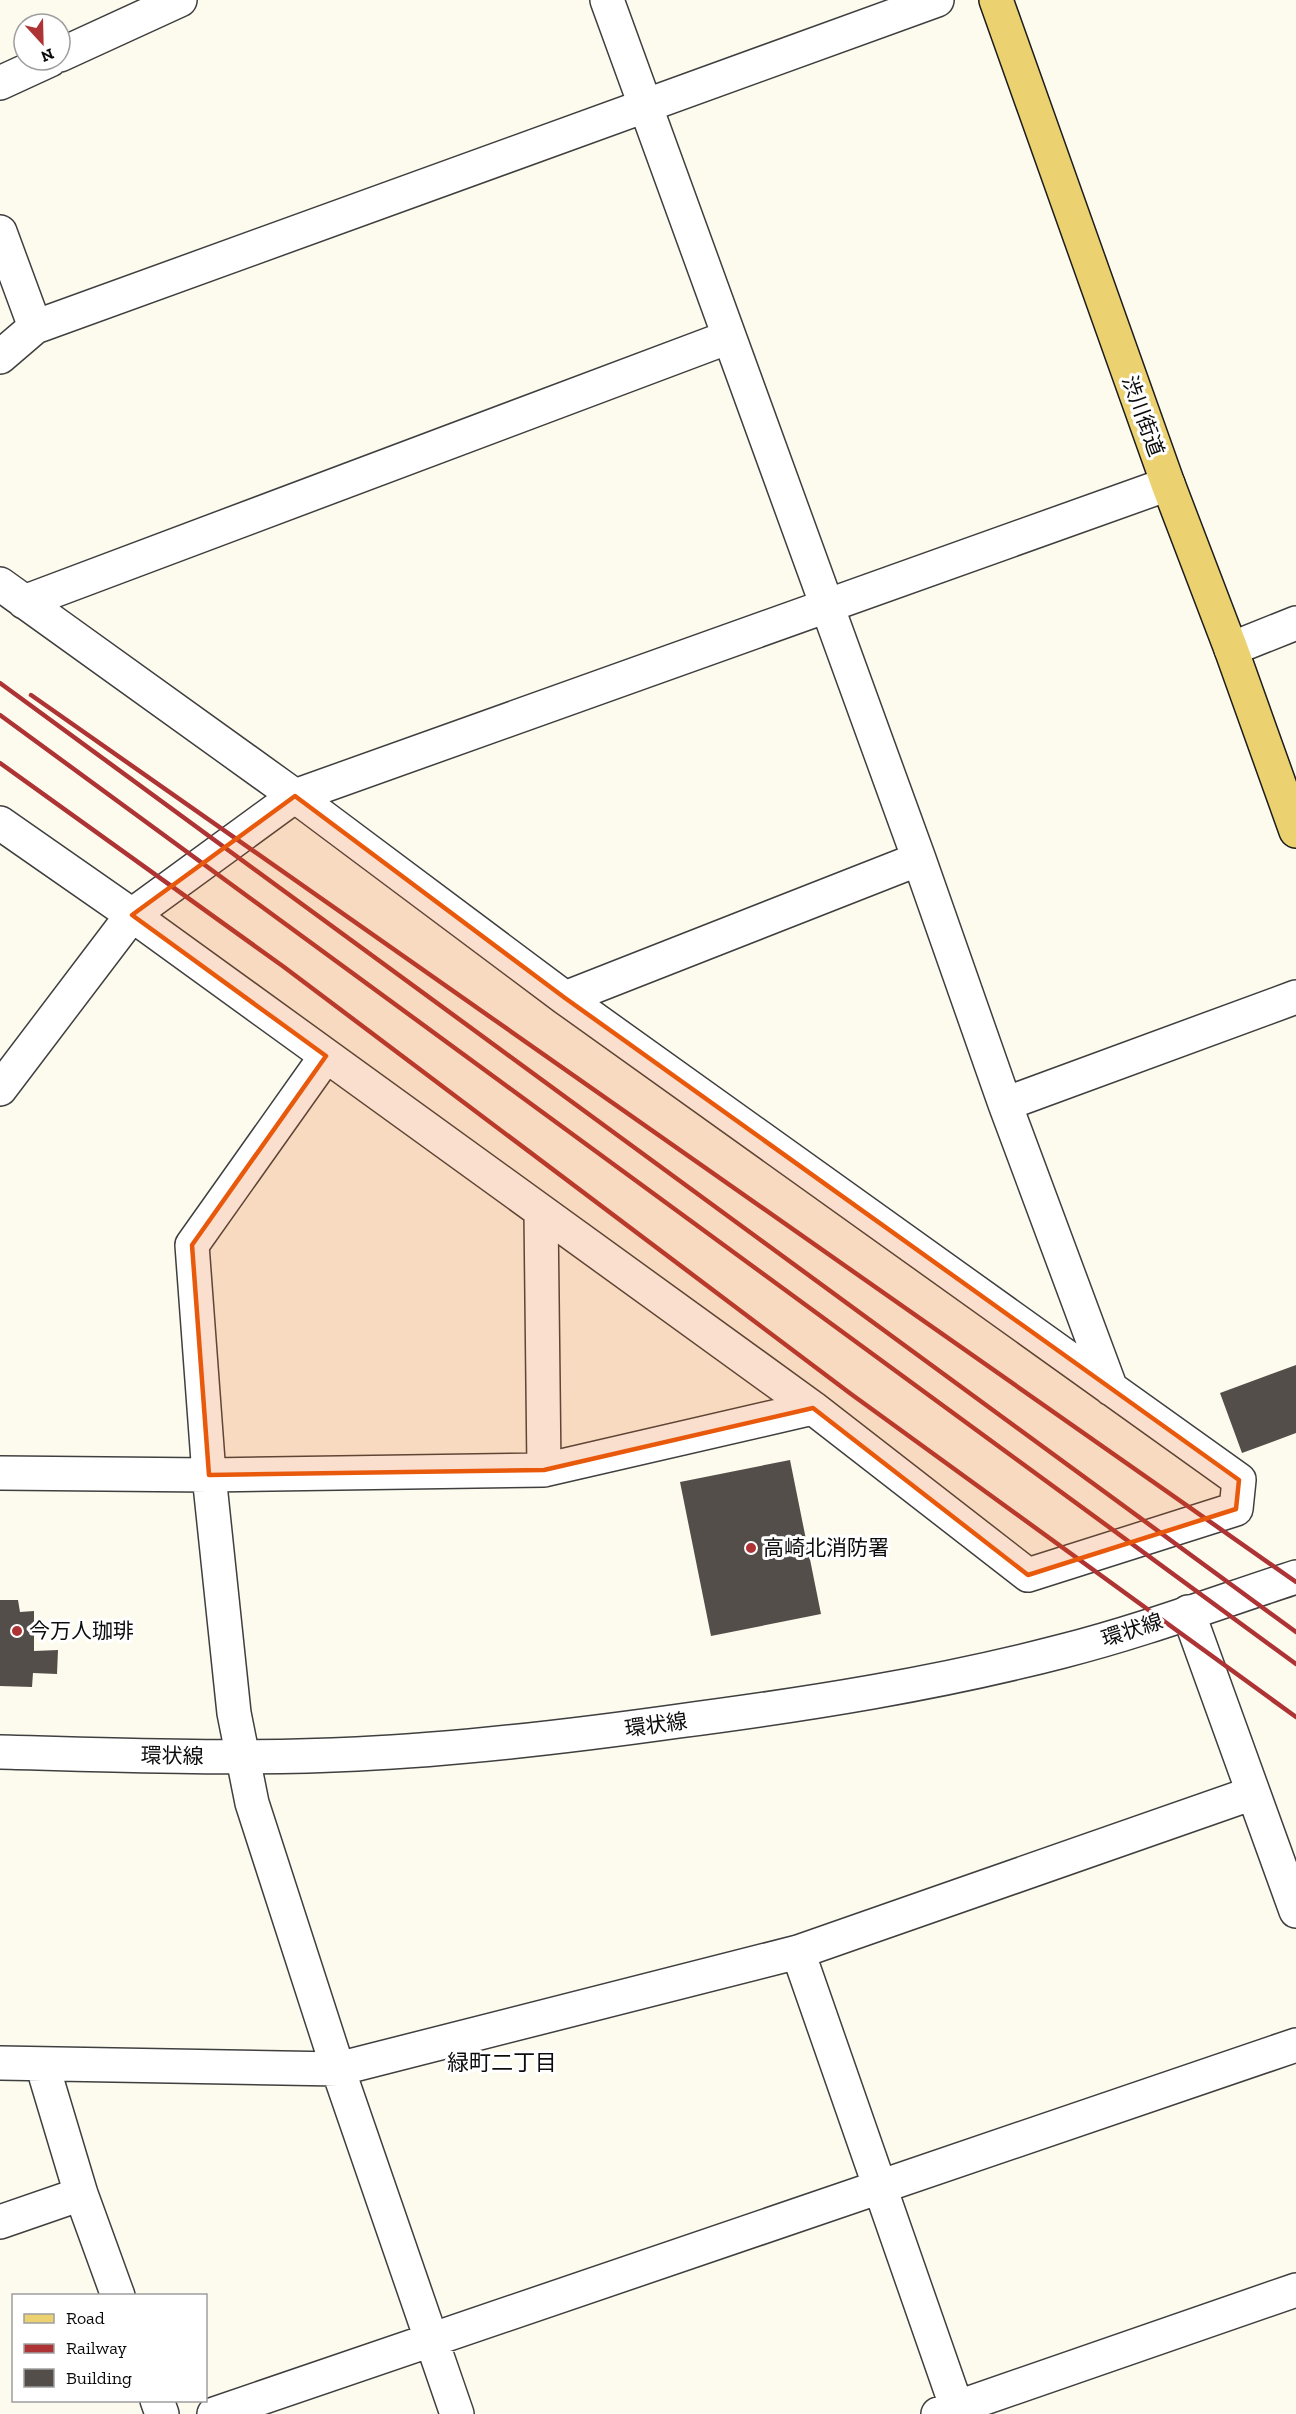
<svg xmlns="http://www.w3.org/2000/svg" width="1296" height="2414" font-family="'Zilla Slab','Noto Sans JP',serif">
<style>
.building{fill:#544e4a}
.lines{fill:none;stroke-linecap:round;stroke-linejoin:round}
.minor-casing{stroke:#3f3f3f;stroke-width:36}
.tertiary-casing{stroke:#3f3f3f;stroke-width:36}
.primary-casing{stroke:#1d1d1d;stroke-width:36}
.minor{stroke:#fff;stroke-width:33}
.tertiary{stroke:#fff;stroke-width:33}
.primary{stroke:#ebd170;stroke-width:33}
.rail{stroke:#ae3334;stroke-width:4.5}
.marked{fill:#e8590c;fill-opacity:0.2;stroke:#e8590c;stroke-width:4.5;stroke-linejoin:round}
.poi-dot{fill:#ae3334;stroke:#fff;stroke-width:2}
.labels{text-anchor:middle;stroke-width:6;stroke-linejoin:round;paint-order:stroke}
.street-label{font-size:21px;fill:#0c0c0c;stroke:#fff}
.poi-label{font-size:21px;fill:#0c0c0c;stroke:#fff;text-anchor:start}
.neighbourhood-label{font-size:22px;fill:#0c0c0c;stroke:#fff}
</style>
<rect width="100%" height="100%" fill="#fdfbee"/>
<path class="building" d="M1296,1365V1433L1242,1453L1220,1393Z
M790,1460L821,1614L711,1636L680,1482Z
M0,1600H18L20,1612L34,1611V1651L58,1650L57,1674L33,1673L32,1687L0,1686Z"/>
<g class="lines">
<defs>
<path id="minor" d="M607,0L919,859L1005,1104L1111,1389
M60,55L180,0
M0,83L50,60
M0,232L35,327
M0,357L35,327L937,0
M0,584L295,796L565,998L1239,1480L1236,1509L1028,1575L813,1408L132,915L0,823
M24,602L729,337
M1231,649L1296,623
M565,998L919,859
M326,1056L192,1245L209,1475L234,1713L252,1803L338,2069L457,2414
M0,1089L132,915L295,796L1168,484
M1005,1104L1296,997
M541,1212L544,1470
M0,1473L209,1475L544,1470L813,1408
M1188,1612L1296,1911
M798,1952L959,2414
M0,2063L338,2069L798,1952L1253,1793
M42,2064L81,2194L118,2296
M0,2222L81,2194
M157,2400L162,2414
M214,2414L1296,2045
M938,2414L1296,2290"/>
<path id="tertiary" d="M0,1752C119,1755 238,1760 357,1754C465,1749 572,1736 679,1721C809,1704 936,1684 1063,1651C1142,1631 1219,1602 1296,1577"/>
<path id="primary" d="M996,0L1168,484L1231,649L1296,831"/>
</defs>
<use href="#minor" class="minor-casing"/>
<use href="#tertiary" class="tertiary-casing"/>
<use href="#primary" class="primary-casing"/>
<use href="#minor" class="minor"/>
<use href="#tertiary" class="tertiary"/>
<use href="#primary" class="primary"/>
<path class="rail" d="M0,683L1296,1632
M31,695L1296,1582
M0,715L1296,1664
M0,763L284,967L851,1394L1296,1717"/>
</g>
<path class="marked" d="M295,796L565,998L1239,1480L1236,1509L1028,1575L813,1408L544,1470L209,1475L192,1245L326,1056L132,915Z"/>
<g class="poi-dot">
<circle cx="751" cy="1548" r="6"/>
<circle cx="17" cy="1631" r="6"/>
</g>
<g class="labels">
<g class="street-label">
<text transform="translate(1143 416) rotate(70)" y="7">渋川街道</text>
<text transform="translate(1132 1630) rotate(-18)" y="7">環状線</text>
<text transform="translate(656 1725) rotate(-8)" y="7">環状線</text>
<text transform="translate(172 1756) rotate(1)" y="7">環状線</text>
</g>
<g class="poi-label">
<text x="763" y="1555">高崎北消防署</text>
<text x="29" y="1638">今万人珈琲</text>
</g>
<g class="neighbourhood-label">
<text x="502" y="2070">緑町二丁目</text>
</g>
</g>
<rect x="12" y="2294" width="195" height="108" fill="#ffffff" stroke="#9e9e9e" stroke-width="1.5"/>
<rect x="24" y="2314" width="30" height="9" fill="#ebd170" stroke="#9e9e9e" stroke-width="1.5"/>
<text x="66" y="2324" font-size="18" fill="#0c0c0c">Road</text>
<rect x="24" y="2344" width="30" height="9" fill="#ae3334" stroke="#9e9e9e" stroke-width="1.5"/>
<text x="66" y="2354" font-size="18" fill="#0c0c0c">Railway</text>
<rect x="24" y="2369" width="30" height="18" fill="#544e4a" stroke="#9e9e9e" stroke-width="1.5"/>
<text x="66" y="2384" font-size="18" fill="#0c0c0c">Building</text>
<g transform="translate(42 42) rotate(158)"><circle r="28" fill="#ffffff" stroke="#9e9e9e" stroke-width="1.5"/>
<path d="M0-4.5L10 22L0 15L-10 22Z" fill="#ae3334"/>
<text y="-9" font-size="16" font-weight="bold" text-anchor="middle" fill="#0c0c0c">N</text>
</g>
</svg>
